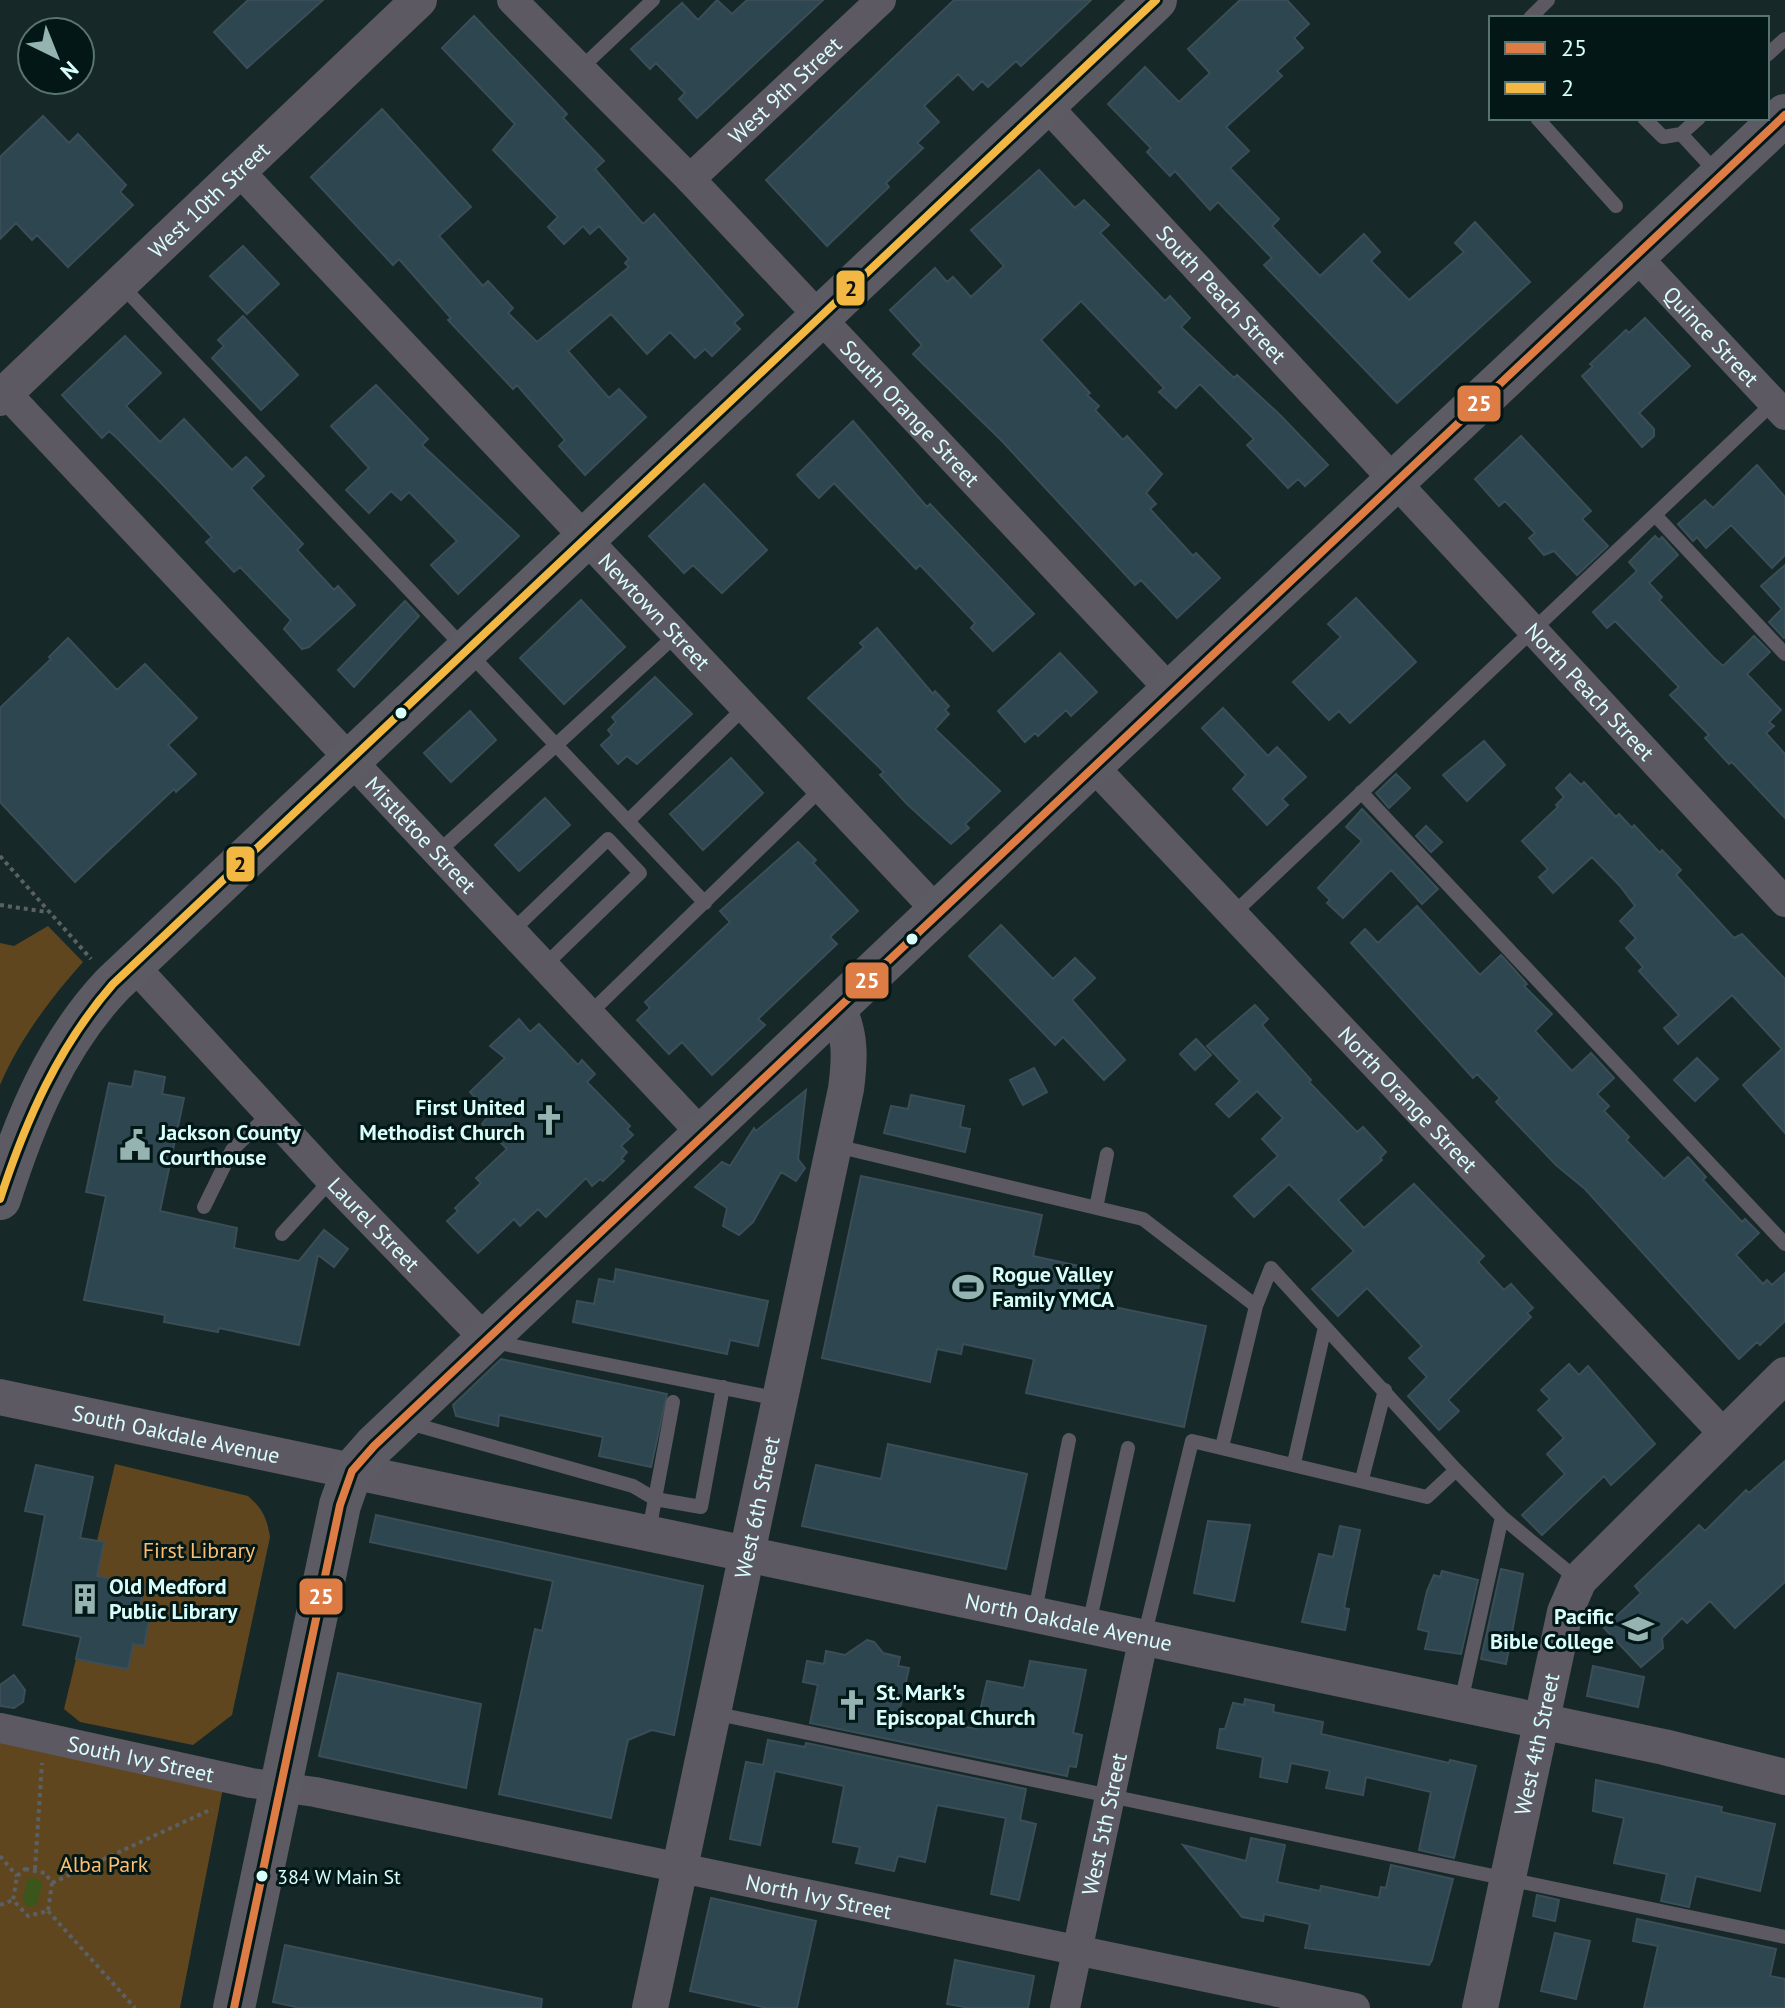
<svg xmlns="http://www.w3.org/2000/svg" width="1785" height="2008" font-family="'PT Sans',sans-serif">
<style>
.green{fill:#60461e}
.water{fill:#3a561a}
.building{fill:#2d4650;stroke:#3b4d57;stroke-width:2}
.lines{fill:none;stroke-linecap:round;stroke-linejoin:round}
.path{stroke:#5b6065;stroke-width:4;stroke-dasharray:4 4;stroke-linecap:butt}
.service{stroke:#5c5963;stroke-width:14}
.minor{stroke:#5c5963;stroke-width:30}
.tertiary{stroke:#5c5963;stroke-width:36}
.secondary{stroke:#5c5b64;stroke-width:42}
.bus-1-casing{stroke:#021716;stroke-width:14}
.bus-2-casing{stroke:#021716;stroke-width:14}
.bus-1{stroke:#de7c45;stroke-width:8}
.bus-2{stroke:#f2b843;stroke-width:8}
.bus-dot{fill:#d8fefb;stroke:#021716;stroke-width:3}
.labels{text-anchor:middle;stroke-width:6;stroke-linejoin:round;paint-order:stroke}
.bus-label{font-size:20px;fill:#d8fefb;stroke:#021716;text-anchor:start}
.street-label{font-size:22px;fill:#d8fefb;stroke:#021716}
.poi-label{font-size:22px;font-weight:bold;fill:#d8fefb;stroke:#021716;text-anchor:start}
.park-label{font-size:22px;fill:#ffbd6f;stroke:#021716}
.line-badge{stroke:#021716;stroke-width:3}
.badge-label{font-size:22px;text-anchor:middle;font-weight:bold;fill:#fff}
.pale-badge-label{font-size:22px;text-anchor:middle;font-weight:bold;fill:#111}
</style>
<rect width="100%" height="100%" fill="#162928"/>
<path class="green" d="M48,926L83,962C49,1000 20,1039 0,1085V943L14,946Z
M115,1464L248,1496C262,1508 267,1518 270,1537L232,1715L193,1745L80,1722L64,1709L76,1659L133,1644L144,1645L139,1612L144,1586L97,1576L104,1542L97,1541Z
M0,1737L224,1783L180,2008H0Z"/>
<path class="water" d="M36,1878L42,1883L37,1905L29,1907L23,1902L27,1879Z"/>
<path class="building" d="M248,0H323L247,68L214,32Z
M717,0L732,14L747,0H823L697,118L679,99L685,93L656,63L650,69L631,49L682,3L698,20Z
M954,0H1091L1021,66L1016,61L988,87L982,81L973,90L958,74L924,106L939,122L917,143L923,148L886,183L889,187L827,246L766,180Z
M1240,0H1287L1309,24L1294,38L1303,48L1277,71L1282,76L1226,127L1249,151L1230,168L1279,219L1272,226L1320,276L1364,234L1380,252L1371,261L1409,300L1464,252L1455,243L1475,222L1530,282L1397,403L1264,265L1272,258L1218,202L1210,210L1175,171L1170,176L1147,152L1151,148L1108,104L1145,67L1179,102L1210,73L1188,49Z
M474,16L567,114L563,118L604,161L595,169L643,224L654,214L743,315L734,323L740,329L712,356L705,349L695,358L670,332L647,354L611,314L568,351L609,398L619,389L646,417L585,475L559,446L565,440L517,385L513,389L448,320L451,318L399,259L393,265L311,177L382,109L471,207L439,236L483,286L488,281L513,308L508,313L537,342L629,267L625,263L629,259L599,226L590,234L583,226L564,244L548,227L558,217L493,150L515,124L442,48Z
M43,116L69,143L78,134L126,185L120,192L133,205L68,267L37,235L32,240L16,223L0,239V157Z
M1039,170L1075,208L1084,200L1109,225L1100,233L1165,301L1170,296L1190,318L1181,327L1234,378L1237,375L1280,415L1328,465L1305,486L1298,479L1288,488L1247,445L1254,439L1200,384L1176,408L1159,392L1164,388L1081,301L1041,340L1090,393L1087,395L1099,406L1095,410L1123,440L1127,436L1162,474L1146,493L1156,504L1150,509L1193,556L1196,553L1220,578L1177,618L1141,580L1135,585L1002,441L913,354L922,345L890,310L935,268L947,282L953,277L971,297L1004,266L971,230Z
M243,246L279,284L247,314L210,276Z
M243,316L298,375L261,410L212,358L224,346L218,340Z
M1645,318L1690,366L1639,413L1654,429V436L1642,447L1582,376L1593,366L1590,364L1626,330L1629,333Z
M125,336L161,373L126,406L160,442L184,419L232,470L246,457L264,476L251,488L303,544L297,550L334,590L338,586L355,605L309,647L302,649L284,629L291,620L240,567L234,572L206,542L212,537L165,487L117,438L109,431L102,438L62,395Z
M376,385L428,439L422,445L519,536L458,594L431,565L457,541L409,492L401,500L391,491L369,513L346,490L369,468L331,426Z
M853,421L927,507L930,504L1034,614L993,651L971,628L975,623L920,565L916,569L834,483L819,498L797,475Z
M1521,436L1591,511L1582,519L1608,546L1577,575L1554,551L1544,555L1529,538L1535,533L1505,501L1499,506L1475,479Z
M1757,465L1785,497V555L1772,568L1731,525L1706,548L1697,537L1693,541L1678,524L1705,500L1713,508Z
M704,484L767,550L722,593L693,565L684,573L649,536Z
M1655,536L1659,540L1662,537L1678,555L1649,583L1662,597L1659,600L1713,657L1723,666L1754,636L1770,652L1747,674L1781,710L1769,722L1774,726L1766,733L1785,754V818L1732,762L1729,764L1705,738L1709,735L1670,695L1679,687L1615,621L1607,628L1593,612L1637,571L1629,562Z
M1785,565V637L1784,638L1769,622L1782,609L1761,586Z
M1356,598L1416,662L1350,723L1339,711L1329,720L1293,682L1341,637L1328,624Z
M581,600L625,647L564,704L520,658Z
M405,601L419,616L354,687L338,670Z
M877,628L933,694L935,691L949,706L945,710L949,714L935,729L1000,791L965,824L969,828L951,844L908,805L880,775L884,772L808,698L864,647L860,643Z
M68,638L117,690L145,664L197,718L168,745L196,774L176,792L174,789L75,882L0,802V708L51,659L49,657Z
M1060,653L1097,692L1071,716L1066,710L1038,736L1035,733L1025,742L998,711Z
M655,677L692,714L637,764L627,756L618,764L601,745L612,735L608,730L616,722L612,717Z
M1223,708L1268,756L1277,747L1306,777L1282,799L1288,805L1267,825L1233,789L1246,775L1202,728Z
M470,711L496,740L451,782L424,753Z
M1484,741L1505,765L1467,801L1443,775Z
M731,758L763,793L703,850L670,814Z
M1396,774L1410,788L1389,808L1376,793Z
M1570,774L1581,785L1584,782L1616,817L1619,814L1632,828L1634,825L1660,853L1662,850L1681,870L1676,875L1734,938L1742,934L1785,979V1133L1743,1085L1782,1049L1732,995L1678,1044L1664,1028L1679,1015L1639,971L1643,967L1626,948L1636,938L1620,921L1635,906L1620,886L1592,857L1553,893L1539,877L1548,869L1522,841L1558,807L1556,805L1564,797L1556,788Z
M545,798L570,825L519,871L495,845Z
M1362,809L1438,889L1422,904L1391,870L1343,918L1327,903L1330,900L1318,888L1362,841L1346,827Z
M1426,826L1442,842L1431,852L1416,836Z
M798,842L816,860L813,863L858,911L830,937L837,944L758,1019L765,1025L712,1075L682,1042L669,1054L637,1020L650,1008L645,1002L730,922L720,911Z
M1417,906L1480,975L1501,955L1512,967L1527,984L1524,986L1552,1014L1535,1031L1572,1071L1591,1053L1614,1078L1597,1094L1609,1106L1604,1111L1629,1137L1626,1140L1664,1179L1688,1157L1706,1177L1703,1180L1742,1222L1745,1219L1759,1233L1736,1255L1763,1284L1767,1280L1772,1285L1785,1273V1321L1760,1345L1757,1342L1739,1359L1585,1189L1556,1165L1496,1102L1500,1098L1477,1074L1473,1078L1465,1069L1351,943L1365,929L1378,943Z
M1001,925L1053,979L1075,958L1095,978L1072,1000L1125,1060L1104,1080L1063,1037L1055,1045L969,956Z
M1255,1005L1268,1019L1262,1025L1311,1080L1309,1082L1357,1132L1363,1127L1386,1152L1380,1158L1382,1160L1338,1200L1364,1228L1414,1184L1484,1256L1478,1262L1504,1290L1511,1284L1533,1308L1527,1313L1531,1317L1448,1400L1459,1411L1439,1430L1408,1396L1427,1377L1409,1358L1422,1346L1367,1288L1338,1316L1312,1289L1354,1251L1289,1184L1254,1217L1234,1196L1278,1156L1262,1139L1283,1118L1257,1091L1229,1117L1216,1104L1240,1081L1207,1046Z
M519,1019L530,1032L539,1024L578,1065L582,1060L595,1074L587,1082L630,1126L627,1129L633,1135L621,1146L627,1152L621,1159L624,1161L603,1181L600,1179L592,1186L586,1178L546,1217L538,1209L520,1226L514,1219L478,1253L447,1221L458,1211L455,1208L481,1183L476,1178L507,1149L482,1124L490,1114L470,1092L505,1058L490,1046Z
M1196,1039L1211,1055L1195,1070L1180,1054Z
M1697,1058L1718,1079L1695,1101L1674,1080Z
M1034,1068L1047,1092L1023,1105L1010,1080Z
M135,1071L165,1077L162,1094L184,1098L160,1211L237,1228L234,1248L299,1261L324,1230L348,1249L334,1267L318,1255L299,1345L219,1328L218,1332L164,1322L165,1315L84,1300L106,1196L86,1192L109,1083L132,1087Z
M806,1090L798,1159L805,1168L796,1181L781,1172L753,1222L739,1235L723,1226L727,1208L695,1187L722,1162L730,1166L754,1128L756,1131Z
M911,1095L964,1106L960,1127L970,1129L965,1152L884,1133L891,1106L908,1109Z
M861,1176L1042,1215L1033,1256L1102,1271L1095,1303L1206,1326L1184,1427L1026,1393L1034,1359L963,1344L961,1354L937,1349L930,1382L822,1358Z
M616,1269L768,1301L758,1346L730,1340L727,1354L573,1322L577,1301L594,1304L599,1279L614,1282Z
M501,1359L667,1394L651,1467L599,1456L603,1437L499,1415L498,1426L456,1416L453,1405Z
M1569,1364L1579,1375L1588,1366L1655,1444L1611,1485L1604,1476L1542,1535L1522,1515L1565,1474L1547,1454L1564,1438L1538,1410L1550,1399L1541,1390Z
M888,1444L1027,1474L1006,1569L802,1526L816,1465L881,1479Z
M1785,1461V1582L1735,1628L1710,1601L1687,1623L1682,1618L1662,1638L1663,1648L1641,1667L1604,1628L1641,1593L1635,1586L1699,1525L1705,1531L1746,1490L1749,1493Z
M36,1465L93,1477L80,1538L104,1542L97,1576L144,1586L139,1612L150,1614L144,1646L133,1644L128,1669L76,1659L81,1637L23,1625L45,1515L25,1511Z
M376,1515L703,1586L674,1735L652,1730L628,1740L611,1818L499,1794L535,1629L542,1631L553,1581L370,1542Z
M1208,1521L1250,1525L1234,1601L1194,1593Z
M1340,1526L1360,1530L1344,1608L1349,1609L1345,1630L1302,1622L1319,1554L1333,1557Z
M1501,1569L1523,1574L1506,1664L1481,1659Z
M1442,1571L1478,1580L1461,1654L1425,1649L1429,1632L1418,1629L1427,1591L1434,1575L1440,1577Z
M867,1640L874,1642L883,1653L900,1657L898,1666L909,1668L899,1713L976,1729L987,1681L1024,1688L1030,1661L1086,1670L1073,1733L1082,1735L1076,1767L1069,1766L1067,1776L810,1723L818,1685L803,1682L807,1661L824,1664L826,1651L845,1655Z
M1593,1666L1644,1677L1638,1707L1587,1696Z
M338,1673L481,1704L466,1788L319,1756Z
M14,1675L25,1690L23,1702L14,1708L0,1706V1685Z
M1245,1699L1274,1705L1273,1712L1323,1722L1321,1734L1449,1763L1450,1760L1476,1766L1454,1858L1419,1850L1431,1792L1366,1777L1363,1795L1326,1788L1330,1771L1291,1763L1287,1782L1260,1777L1263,1757L1217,1748L1220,1729H1225L1233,1703L1244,1705Z
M768,1740L805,1747L806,1743L1026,1789L1020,1820L1036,1824L1019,1900L991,1894L1006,1818L937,1805L925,1862L898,1856L894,1871L856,1863L860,1847L833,1842L844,1786L775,1771L760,1845L730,1839L746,1762L763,1765Z
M1596,1780L1722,1807L1721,1812L1775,1824L1760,1891L1696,1876L1689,1907L1661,1901L1667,1874L1614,1863L1624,1818L1593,1811Z
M1251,1838L1285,1845L1277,1882L1320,1891L1321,1886L1379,1898L1381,1887L1386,1888L1391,1865L1453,1879L1432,1960L1429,1965L1305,1948L1310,1924L1264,1914L1263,1921L1242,1917L1183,1845L1246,1861Z
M1537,1895L1559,1900L1555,1921L1533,1916Z
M711,1898L816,1921L797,2008H767L690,1991Z
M1637,1919L1776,1949L1770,1976L1785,1979V2008H1644L1658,1946L1633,1941Z
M1555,1933L1590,1941L1576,1999L1541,1991Z
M285,1945L542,1999L541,2008H300L273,2002Z
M955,1960L1034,1976L1028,2008H970L947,2004Z"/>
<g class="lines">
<path class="path" d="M0,856L91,959
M0,905L47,912
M0,1856L17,1876
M25,1869L45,1873L52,1883L48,1911L28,1916L13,1900L17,1876Z
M35,1869L42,1763
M52,1883L212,1809
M0,1905L13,1900
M48,1911L135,2008"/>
<path class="service" d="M1530,18L1548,0
M1767,55L1785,39
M579,70L653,0
M1537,118L1616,206
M1644,118L1663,137L1681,134L1718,174
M1681,134L1699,118
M121,285L556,745L677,634
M1655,515L1785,654
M1361,792L1785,1244
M628,821L745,707
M438,852L556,745L705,903
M1233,914L1773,403
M512,931L608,839L640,873L545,965
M590,1013L822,788
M836,1146L1143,1219L1256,1306L1222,1447
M204,1207L232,1150L269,1114
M1096,1208L1107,1154
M282,1234L331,1180
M1256,1306L1271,1268L1456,1470L1502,1517L1578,1580
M494,1342L779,1399
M409,1423L633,1486L655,1499L701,1507L723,1387
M1294,1463L1325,1327
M1362,1479L1385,1390
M649,1531L673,1402
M1034,1616L1069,1440
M1089,1624L1128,1448
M1144,1637L1192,1441L1427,1497L1456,1470
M1461,1702L1502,1517
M713,1713L1785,1937"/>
<g class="minor">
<path id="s1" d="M512,0L690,179L1172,692"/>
<path id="s2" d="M1046,105L1785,902"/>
<path id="s3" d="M240,172L939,913"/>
<path id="s4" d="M690,179L881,0"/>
<path id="s5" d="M1636,256L1785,415"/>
<path id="s6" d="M6,393L703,1135"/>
<path id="s7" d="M1092,765L1723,1433"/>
<path id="s8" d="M133,965L331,1180L486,1340"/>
<path id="s9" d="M0,1728L251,1783L315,1792L1355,2008"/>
<path id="s10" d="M1065,2008L1143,1641"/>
</g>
<g class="tertiary">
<path id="s11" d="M0,398L419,0"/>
<path id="s12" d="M0,1397L1664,1747L1785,1777"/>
<path id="s13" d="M650,2008L846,1089C850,1059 851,1035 838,1008"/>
<path id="s14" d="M1480,2008L1565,1612L1579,1580L1785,1375"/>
</g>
<path class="secondary" d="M0,1199C25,1120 56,1044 113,984L1156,0
M234,2008L340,1505L352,1471L374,1446L1092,765L1785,115"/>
<defs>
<path id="bus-1" d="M234,2008L340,1505L352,1471L374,1446L1785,115"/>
<path id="bus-2" d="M0,1199C26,1120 58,1047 113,984L1156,0"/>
</defs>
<use href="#bus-1" class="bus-1-casing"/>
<use href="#bus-2" class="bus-2-casing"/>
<use href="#bus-1" class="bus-1"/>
<use href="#bus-2" class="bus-2"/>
</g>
<defs>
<symbol id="church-bare" viewBox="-9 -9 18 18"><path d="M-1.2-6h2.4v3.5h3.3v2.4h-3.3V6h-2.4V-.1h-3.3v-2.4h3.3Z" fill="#94b3b1" stroke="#021716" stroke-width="2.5" paint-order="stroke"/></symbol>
<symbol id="civic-bare" viewBox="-9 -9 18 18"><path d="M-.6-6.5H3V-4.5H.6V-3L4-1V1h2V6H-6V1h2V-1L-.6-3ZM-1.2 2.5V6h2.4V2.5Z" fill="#94b3b1" stroke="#021716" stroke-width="2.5" paint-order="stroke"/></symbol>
<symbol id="stadium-bare" viewBox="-9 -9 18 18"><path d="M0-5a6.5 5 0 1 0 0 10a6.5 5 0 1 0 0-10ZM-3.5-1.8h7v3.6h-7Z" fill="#94b3b1" stroke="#021716" stroke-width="2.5" paint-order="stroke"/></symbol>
<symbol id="building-bare" viewBox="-9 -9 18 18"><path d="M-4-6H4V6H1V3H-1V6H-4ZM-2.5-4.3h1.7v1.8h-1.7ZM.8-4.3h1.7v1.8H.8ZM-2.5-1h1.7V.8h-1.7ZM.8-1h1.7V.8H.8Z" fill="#94b3b1" stroke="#021716" stroke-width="2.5" paint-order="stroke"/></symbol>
<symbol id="university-bare" viewBox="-9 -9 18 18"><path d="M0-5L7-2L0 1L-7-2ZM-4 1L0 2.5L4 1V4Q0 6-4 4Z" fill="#94b3b1" stroke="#021716" stroke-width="2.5" paint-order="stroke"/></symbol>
</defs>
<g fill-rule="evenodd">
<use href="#church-bare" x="527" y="1098" width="44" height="44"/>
<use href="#civic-bare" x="113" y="1123" width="44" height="44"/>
<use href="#stadium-bare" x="946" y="1265" width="44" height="44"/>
<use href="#building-bare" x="63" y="1577" width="44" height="44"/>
<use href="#university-bare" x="1616" y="1607" width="44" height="44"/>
<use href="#church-bare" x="830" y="1683" width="44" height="44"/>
</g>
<g class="bus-dot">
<circle cx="401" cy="713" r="7"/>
<circle cx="912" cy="939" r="7"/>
<circle cx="262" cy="1876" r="7"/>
</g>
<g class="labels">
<g class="bus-label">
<text x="277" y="1884">384 W Main St</text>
</g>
<g class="street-label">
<text dy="8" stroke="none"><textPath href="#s4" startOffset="130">West 9th Street</textPath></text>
<text dy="8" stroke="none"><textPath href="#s11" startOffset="288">West 10th Street</textPath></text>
<text dy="8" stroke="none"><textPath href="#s2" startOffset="258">South Peach Street</textPath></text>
<text dy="8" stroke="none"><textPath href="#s5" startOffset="110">Quince Street</textPath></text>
<text dy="8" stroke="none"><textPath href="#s1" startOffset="574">South Orange Street</textPath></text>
<text dy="8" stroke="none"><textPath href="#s3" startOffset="604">Newtown Street</textPath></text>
<text dy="8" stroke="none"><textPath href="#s2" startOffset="800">North Peach Street</textPath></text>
<text dy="8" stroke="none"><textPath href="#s6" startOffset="606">Mistletoe Street</textPath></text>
<text dy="8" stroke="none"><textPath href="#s7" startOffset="460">North Orange Street</textPath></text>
<text dy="8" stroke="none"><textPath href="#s8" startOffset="354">Laurel Street</textPath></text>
<text dy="8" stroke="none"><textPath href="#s12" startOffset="180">South Oakdale Avenue</textPath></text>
<text dy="8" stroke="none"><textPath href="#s13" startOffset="512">West 6th Street</textPath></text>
<text dy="8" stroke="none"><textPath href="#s12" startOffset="1092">North Oakdale Avenue</textPath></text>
<text dy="8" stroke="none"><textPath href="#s14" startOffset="270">West 4th Street</textPath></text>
<text dy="8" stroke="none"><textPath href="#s9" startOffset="144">South Ivy Street</textPath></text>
<text dy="8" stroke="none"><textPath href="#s10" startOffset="188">West 5th Street</textPath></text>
<text dy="8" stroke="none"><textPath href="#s9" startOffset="836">North Ivy Street</textPath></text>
</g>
<g class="poi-label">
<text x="525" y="1115" text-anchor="end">First United<tspan x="525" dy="25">Methodist Church</tspan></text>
<text x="159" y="1140">Jackson County<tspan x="159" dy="25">Courthouse</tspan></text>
<text x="992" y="1282">Rogue Valley<tspan x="992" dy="25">Family YMCA</tspan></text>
<text x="109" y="1594">Old Medford<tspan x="109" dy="25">Public Library</tspan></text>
<text x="1614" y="1624" text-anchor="end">Pacific<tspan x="1614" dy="25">Bible College</tspan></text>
<text x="876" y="1700">St. Mark's<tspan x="876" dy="25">Episcopal Church</tspan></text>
</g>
<g class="park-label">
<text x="199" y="1558">First Library</text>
<text x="104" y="1872">Alba Park</text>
</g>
</g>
<g class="line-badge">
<rect x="835" y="269" width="31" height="38" rx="8" fill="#f2b843"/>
<rect x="1456" y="384" width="46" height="39" rx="8" fill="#de7c45"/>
<rect x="225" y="845" width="31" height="38" rx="8" fill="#f2b843"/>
<rect x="844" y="961" width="46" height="39" rx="8" fill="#de7c45"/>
<rect x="298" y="1577" width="46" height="39" rx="8" fill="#de7c45"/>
</g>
<g class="badge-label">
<text x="1479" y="411">25</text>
<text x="867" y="988">25</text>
<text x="321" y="1604">25</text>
</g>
<g class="pale-badge-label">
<text x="851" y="296">2</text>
<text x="240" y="872">2</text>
</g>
<rect x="1489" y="16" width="280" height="104" fill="#021716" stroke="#587372" stroke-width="2"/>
<rect x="1505" y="42" width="40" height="12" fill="#de7c45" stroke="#587372" stroke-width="2"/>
<text x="1561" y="56" font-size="24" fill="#d8fefb">25</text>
<rect x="1505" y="82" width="40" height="12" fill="#f2b843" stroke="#587372" stroke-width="2"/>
<text x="1561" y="96" font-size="24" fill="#d8fefb">2</text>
<g transform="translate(56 56) rotate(137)"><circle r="38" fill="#021716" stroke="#587372" stroke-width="2"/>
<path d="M0-6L14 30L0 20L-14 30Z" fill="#94b3b1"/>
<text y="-12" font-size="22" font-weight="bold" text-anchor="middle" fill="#d8fefb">N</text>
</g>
</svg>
